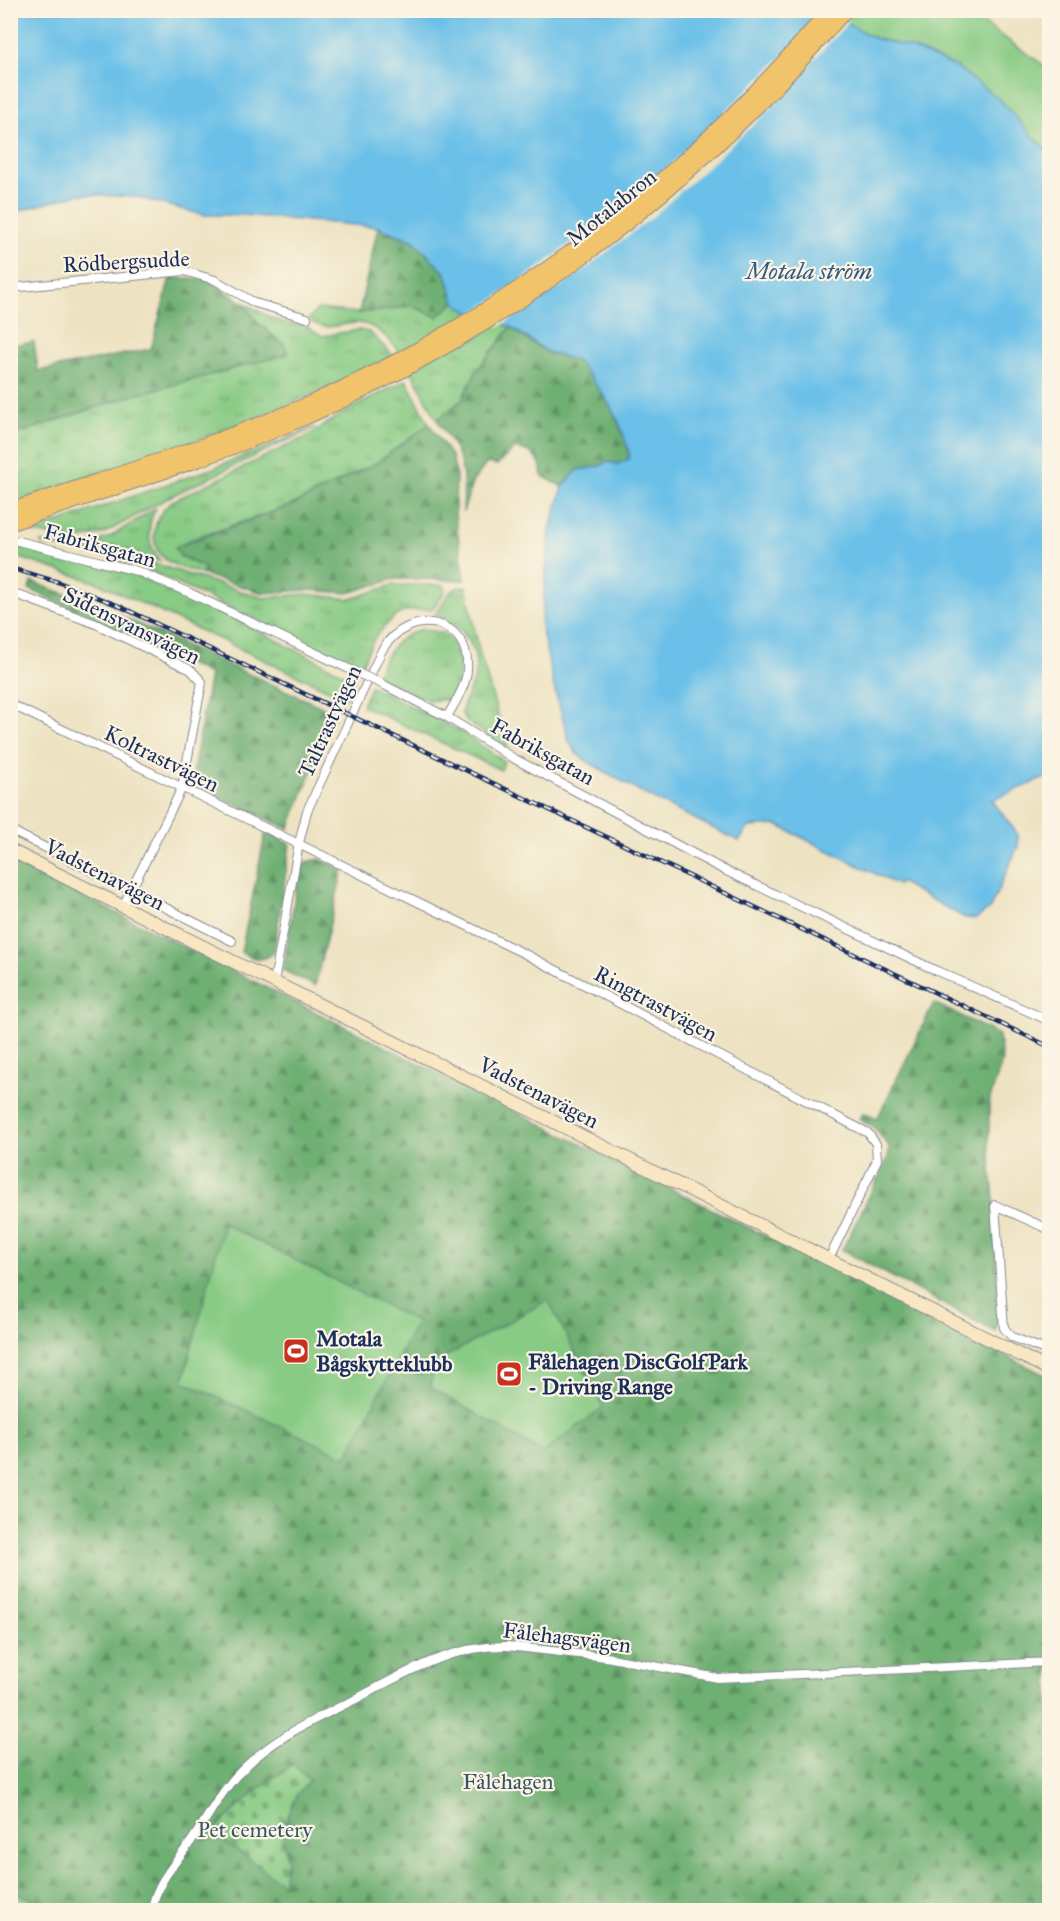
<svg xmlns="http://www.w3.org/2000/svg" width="1060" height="1921" font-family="'IM FELL Great Primer',serif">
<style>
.grass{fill:url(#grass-tufts);stroke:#527d71;stroke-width:1.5}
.forest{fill:url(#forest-firs);stroke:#446f68;stroke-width:1.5;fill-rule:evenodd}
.cemetery{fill:url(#cemetery-stones);stroke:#527d71;stroke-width:1.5}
.green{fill:#88cb84;stroke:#527d71;stroke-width:1.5}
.water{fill:#6bc0e8;stroke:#4378a3;stroke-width:1.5}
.pier{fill:#ede2c1}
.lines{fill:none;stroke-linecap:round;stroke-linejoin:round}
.street-casing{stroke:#848890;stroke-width:10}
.secondary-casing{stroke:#848890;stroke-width:14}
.highway-casing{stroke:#848890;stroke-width:17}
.street{stroke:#fff;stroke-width:8}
.secondary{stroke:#f9e7c3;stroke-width:12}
.highway{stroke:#f1c36a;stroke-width:15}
.rail-casing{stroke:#1b2f5e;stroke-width:4.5}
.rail{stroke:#fcf5e5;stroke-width:2;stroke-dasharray:7;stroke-linecap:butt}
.street-bridge-casing{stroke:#848890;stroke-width:10;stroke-linecap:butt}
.street-bridge{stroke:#fff;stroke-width:8}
.labels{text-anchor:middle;stroke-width:4.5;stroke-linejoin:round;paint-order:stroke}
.street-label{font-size:22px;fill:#1b2f5e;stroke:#fcf5e5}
.poi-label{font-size:22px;font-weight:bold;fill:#1b2f5e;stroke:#fcf5e5;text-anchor:start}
.park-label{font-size:22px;fill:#365668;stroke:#fcf5e5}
.water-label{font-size:24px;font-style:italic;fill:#335a87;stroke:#fcf5e5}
</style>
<defs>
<pattern id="grass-tufts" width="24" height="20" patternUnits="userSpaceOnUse" patternTransform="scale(1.5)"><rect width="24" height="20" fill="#88cb84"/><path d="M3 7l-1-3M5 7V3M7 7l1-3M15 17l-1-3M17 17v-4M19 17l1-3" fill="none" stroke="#6ea56f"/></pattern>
<pattern id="forest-firs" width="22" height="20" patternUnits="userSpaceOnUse" patternTransform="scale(1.5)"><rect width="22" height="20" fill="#6eaf72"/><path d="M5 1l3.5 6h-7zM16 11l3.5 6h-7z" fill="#5a8f61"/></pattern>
<pattern id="cemetery-stones" width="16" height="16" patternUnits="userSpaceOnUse" patternTransform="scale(1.5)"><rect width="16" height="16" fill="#88cb84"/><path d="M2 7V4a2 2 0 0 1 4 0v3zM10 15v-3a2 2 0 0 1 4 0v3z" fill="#6ea56f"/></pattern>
</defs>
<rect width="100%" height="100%" fill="#fcf5e5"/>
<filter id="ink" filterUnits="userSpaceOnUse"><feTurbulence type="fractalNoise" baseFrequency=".0167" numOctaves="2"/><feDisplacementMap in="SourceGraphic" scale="12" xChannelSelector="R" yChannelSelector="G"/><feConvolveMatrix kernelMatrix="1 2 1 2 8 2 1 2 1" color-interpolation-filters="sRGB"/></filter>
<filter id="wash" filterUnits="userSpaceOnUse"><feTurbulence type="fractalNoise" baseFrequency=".008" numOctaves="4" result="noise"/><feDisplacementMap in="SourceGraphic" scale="24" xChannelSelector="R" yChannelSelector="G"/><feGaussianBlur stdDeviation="1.35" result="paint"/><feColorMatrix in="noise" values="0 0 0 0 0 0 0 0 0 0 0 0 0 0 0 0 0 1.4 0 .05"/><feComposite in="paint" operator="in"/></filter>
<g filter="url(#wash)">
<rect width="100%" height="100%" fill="#ede2c1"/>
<path class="grass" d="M242,302L271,318L292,325H303L322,336L358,330L369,332L394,356C271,419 141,460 11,504L10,436L284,345L258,323Z
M455,302L470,313L511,327L476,372L461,401L437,420C421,392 395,323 357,323C339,323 325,333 308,320L318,309L359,313L388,310L410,305L437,317Z
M406,380L429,424L376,463L292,505L186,541L180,556L206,568L202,574C191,570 176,568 166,560C146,544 154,516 171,502L308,436L343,413Z
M315,427L171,496L103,534L72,540L30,532L214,468Z
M156,508C146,526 147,545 160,561L128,550L93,543L110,537Z
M40,543L87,547L127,555L263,598L306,594L351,599L392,585H444L445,592L432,609L405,611L395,616L375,637L360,668L144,568L105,556Z
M11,544L135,575L227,615L354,679L346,698L98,583L11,555Z
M458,587H466L480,654L508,749L466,721L462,714C462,701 470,692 474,679C482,648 463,625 435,614L450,592Z
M421,629L444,633C463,652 466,681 446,700H427L376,676C386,653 396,637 421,629Z
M371,686L460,731L504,761L501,770L362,706Z
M10,1891L58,1910H11Z"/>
<path class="forest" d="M378,227L414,241L446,274L455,302L437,317L410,305L388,310L359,313Z
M170,278L208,279L242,302L258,323L284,345L288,354L117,400L11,436V345L34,342L38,371L151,349Z
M511,327C523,336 537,348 550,353C558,356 570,356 577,361C595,372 630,438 629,459L618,464L607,462L600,466L578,470L563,487L542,476L540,463L530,452L515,448L497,465L487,463L473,481L463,512C465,467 463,457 437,420L461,401L476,372Z
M429,424L452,457L456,473L455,515L465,580L394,579L348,593L307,590L263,593L202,574L205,568L180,556L175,547L292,505L376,463Z
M32,582L94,604L335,713L289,829L191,784L210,674L29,589Z
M266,831L290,844L274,952C262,963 254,959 241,952Z
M319,859L343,869L315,986L283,970L299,870L307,862Z
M10,860L1049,1377V1910H58L11,1891ZM226,1796L227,1797L202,1834V1825Z
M934,1003L999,1035L1002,1062L989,1102V1146L995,1211L998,1314L996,1332L842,1250L888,1158L889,1146L874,1128L859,1119L863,1113L877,1119Z"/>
<path class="cemetery" d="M293,1764L310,1781L298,1793L282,1830L287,1859L283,1884L212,1832L258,1789Z"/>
<path class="green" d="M823,11H966L1049,69V155L1045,148L956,67L912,48L874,38Z
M224,1224L417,1322L346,1457L183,1381Z
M548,1300L603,1407L543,1453L430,1387L436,1362Z"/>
<path class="water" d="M11,11H823L874,38L912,48L956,67L999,99L1050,155L1049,779L1047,777L992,800L1018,835V846L990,908L976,919L965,918L900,882L898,885L777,825L749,827L739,841L648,796L590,763L577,754L569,741L555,691L541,626L550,529L563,487L578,470L600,466L607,462L618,464L629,459V452L620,425L605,397L578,361L548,352L511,327L470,313L455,302L446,274L414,241L378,227L243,215H204L136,197L79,194L11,213Z"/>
<path class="pier" d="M830,10L850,20L762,117L655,215L581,272L500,327L469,316L536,270L665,170Z"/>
</g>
<g filter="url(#ink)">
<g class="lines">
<defs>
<path id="street" d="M1043,10L1050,15
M10,288L184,271L215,280L255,303L307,318
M10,539L137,571L190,593L349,669
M10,592L96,624L191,670L202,682L182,788L123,906
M384,685L447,717L513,758L726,871L937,971L1050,1021
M10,704L525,954L868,1133L876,1144L877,1160L828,1261
M10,830L232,941
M274,982L299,843L307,811L382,650C409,606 471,617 467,670C466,687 455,702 447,717
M1050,1230L995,1205L1004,1328L1012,1337L1050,1352
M152,1910C155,1884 177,1861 192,1840C208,1818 220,1792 239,1773C271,1739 313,1720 354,1700C403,1674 450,1645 507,1646L606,1657L718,1678L1050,1662"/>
<path id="secondary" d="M10,850L1050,1370"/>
<path id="highway" d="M10,511C100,480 191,453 279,417C493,328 681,187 830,10
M10,523C101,490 195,464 284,426C503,334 691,191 845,10"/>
</defs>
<use href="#street" class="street-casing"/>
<use href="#secondary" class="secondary-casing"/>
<use href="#highway" class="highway-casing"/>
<use href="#street" class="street"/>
<use href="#secondary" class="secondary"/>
<use href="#highway" class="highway"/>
<defs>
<path id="rail" d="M10,568L58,582L117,605L1050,1047"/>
</defs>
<use href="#rail" class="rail-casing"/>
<use href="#rail" class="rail"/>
<defs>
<path id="street-bridge" d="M349,669L384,685"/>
</defs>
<use href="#street-bridge" class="street-bridge-casing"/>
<use href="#street-bridge" class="street-bridge"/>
</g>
</g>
<defs>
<symbol id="stadium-square" viewBox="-11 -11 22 22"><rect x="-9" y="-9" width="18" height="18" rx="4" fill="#c8321e" stroke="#fcf5e5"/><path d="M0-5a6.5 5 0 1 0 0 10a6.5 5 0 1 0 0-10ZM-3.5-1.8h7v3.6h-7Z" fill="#fff"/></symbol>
</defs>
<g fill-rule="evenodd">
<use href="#stadium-square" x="281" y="1336" width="30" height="30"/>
<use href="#stadium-square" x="494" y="1359" width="30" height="30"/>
</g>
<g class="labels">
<g class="street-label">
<text transform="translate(611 207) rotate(-39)" y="8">Motalabron</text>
<text transform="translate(126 261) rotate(-3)" y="8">Rödbergsudde</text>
<text transform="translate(100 545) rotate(15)" y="8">Fabriksgatan</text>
<text transform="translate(132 625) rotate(26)" y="8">Sidensvansvägen</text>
<text transform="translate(329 721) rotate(-65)" y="8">Taltrastvägen</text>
<text transform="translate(543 751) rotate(29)" y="8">Fabriksgatan</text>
<text transform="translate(162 758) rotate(26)" y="8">Koltrastvägen</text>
<text transform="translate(105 874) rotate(27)" y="8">Vadstenavägen</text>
<text transform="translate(656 1003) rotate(28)" y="8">Ringtrastvägen</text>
<text transform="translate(539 1092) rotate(27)" y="8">Vadstenavägen</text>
<text transform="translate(567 1637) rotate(7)" y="8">Fålehagsvägen</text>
</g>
<g class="poi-label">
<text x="316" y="1346">Motala<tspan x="316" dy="25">Bågskytteklubb</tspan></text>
<text x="528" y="1369">Fålehagen DiscGolfPark<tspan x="528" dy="25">- Driving Range</tspan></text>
</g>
<g class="park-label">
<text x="508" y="1789">Fålehagen</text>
<text x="255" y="1837">Pet cemetery</text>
</g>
<g class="water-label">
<text x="809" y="279">Motala ström</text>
</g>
</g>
<rect width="1060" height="1921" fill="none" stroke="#fcf5e5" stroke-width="36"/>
</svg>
